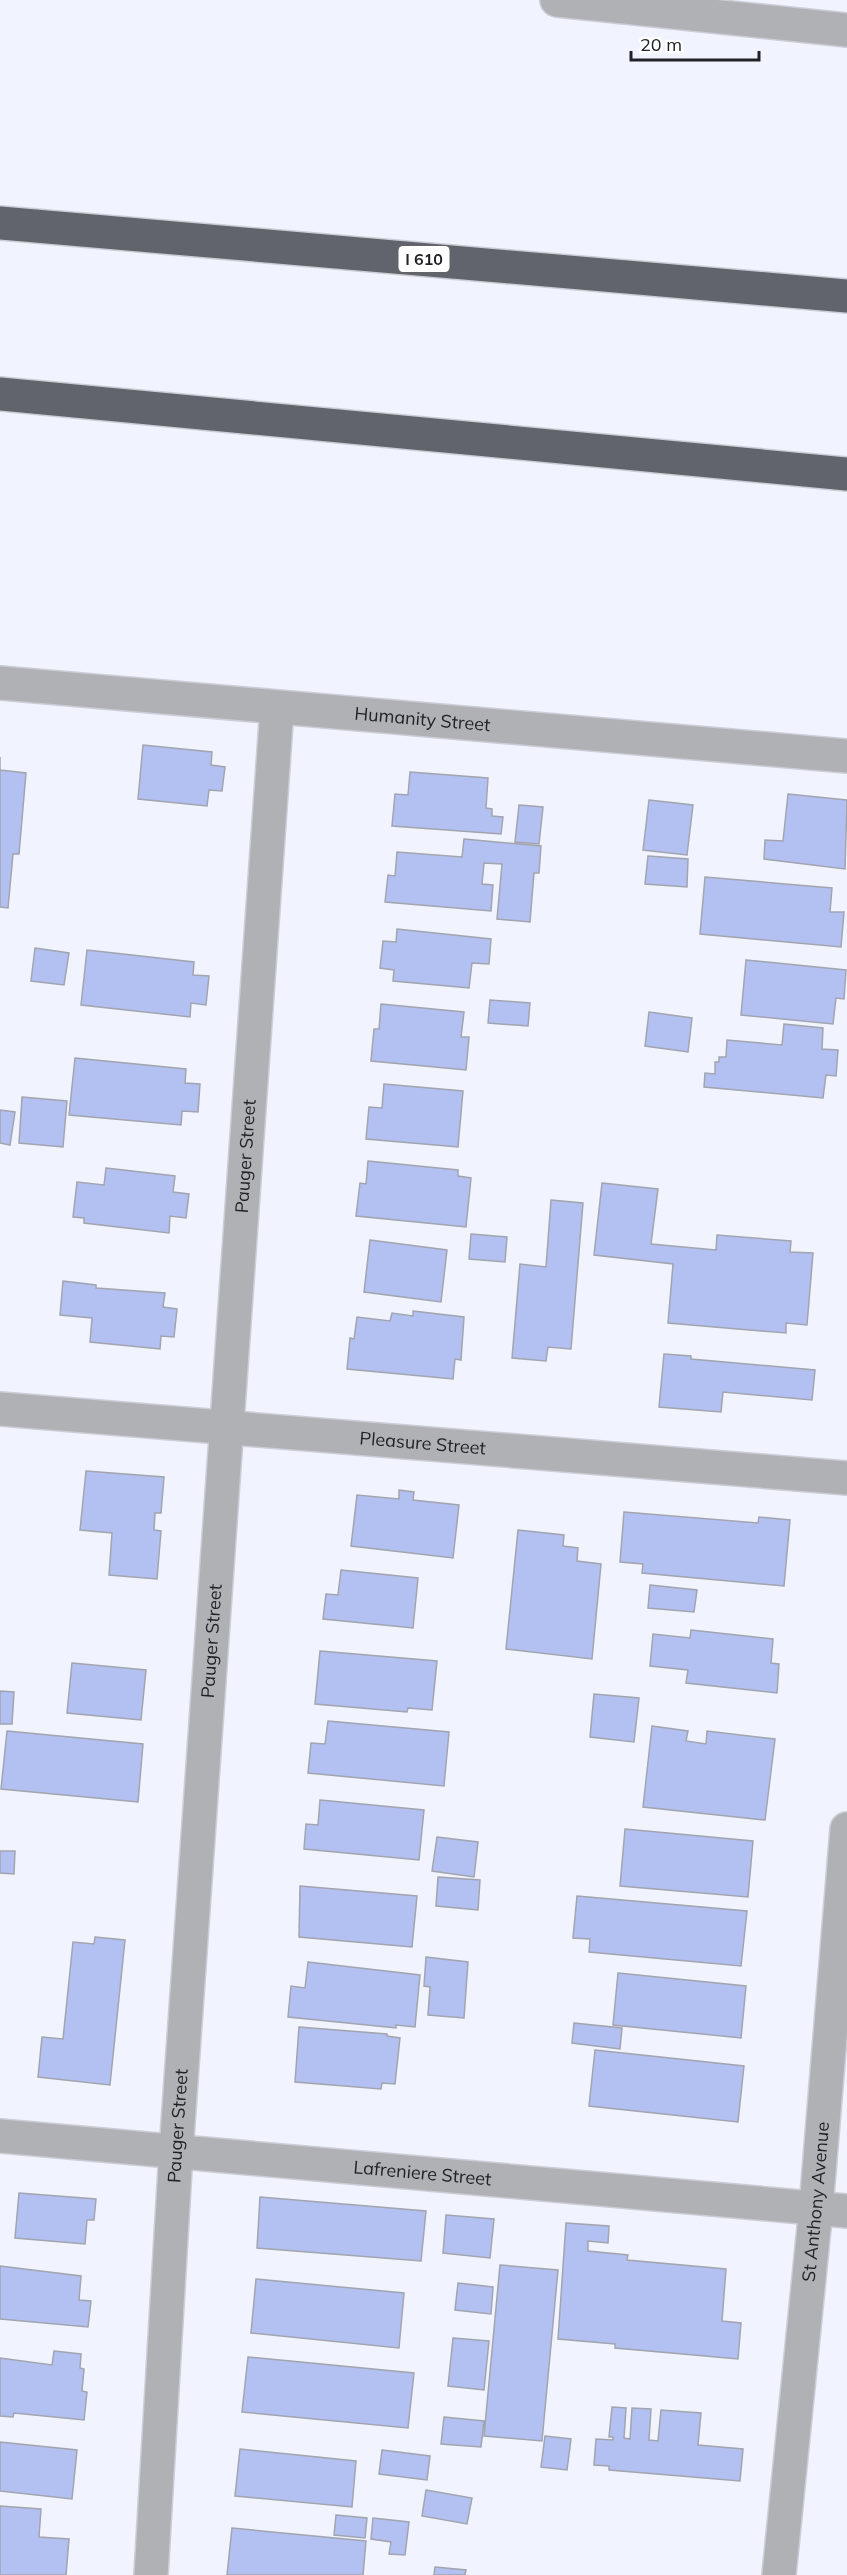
<svg xmlns="http://www.w3.org/2000/svg" width="847" height="2575" font-family="Mulish,sans-serif">
<style>
.building{fill:#b3c1f2;stroke:#a2a4ae;stroke-width:1.5}
.lines{fill:none;stroke-linecap:round;stroke-linejoin:round}
.street-casing{stroke:#ccced7;stroke-width:36}
.highway-casing{stroke:#ccced7;stroke-width:36}
.street{stroke:#afb1b5;stroke-width:33}
.highway{stroke:#61646c;stroke-width:33}
.labels{text-anchor:middle;stroke-width:4.5;stroke-linejoin:round;paint-order:stroke}
.shield{fill:#fff;stroke:#646466;stroke-width:1.5}
.shield-label{font-size:16px;font-weight:bold;fill:#212225}
.street-label{font-size:18px;fill:#212225;stroke:#fff}
</style>
<rect width="100%" height="100%" fill="#f1f4fe"/>
<path class="building" d="M143,745L212,752L211,765L225,767L222,791L209,790L207,806L138,799Z
M0,757V770L26,773L19,854H13L8,908L0,907Z
M410,772L488,778L486,808L492,809V816L503,817L501,834L392,826L395,794L408,795Z
M788,794L847,800L845,869L764,859L765,840L783,841Z
M649,800L693,805L687,855L643,850Z
M519,805L543,807L539,844L515,842Z
M464,839L541,846L539,873H534L530,922L497,919L502,864L484,863L482,884L493,885L491,911L385,902L388,875L395,876L397,852L462,857Z
M648,856L688,859L687,887L645,884Z
M705,877L832,888L830,912H844L841,947L700,934Z
M397,929L491,939L489,964L472,963L469,988L393,981L394,970L380,968L383,941L396,942Z
M35,948L69,953L64,985L31,981Z
M87,950L194,962L193,975L209,976L206,1005L191,1003L190,1017L81,1005Z
M746,960L846,970L844,999L836,998L833,1024L741,1015Z
M490,1000L530,1003L528,1026L488,1023Z
M381,1004L464,1012L461,1037H469L466,1070L371,1061L374,1029H379Z
M649,1012L692,1018L688,1052L645,1046Z
M784,1024L823,1028L822,1049L838,1050L836,1076L826,1075L823,1098L704,1087L705,1073L715,1074V1062H719V1057H726L727,1040L782,1045Z
M75,1058L186,1069L185,1083L200,1084L198,1112L182,1111L181,1125L69,1115Z
M384,1084L463,1091L458,1147L366,1139L369,1107L382,1108Z
M22,1097L67,1101L63,1147L19,1143Z
M0,1110L15,1112L10,1145L0,1143Z
M368,1161L458,1170V1176L471,1178L466,1227L356,1216L360,1183L366,1184Z
M106,1168L175,1176L173,1192L189,1194L186,1218L170,1216L169,1233L84,1223V1218L73,1217L77,1182L104,1185Z
M602,1183L658,1189L651,1244L716,1250L717,1235L791,1241L790,1252L813,1253L807,1325L786,1323V1333L668,1323L673,1264L594,1255Z
M551,1200L583,1203L571,1349L548,1347L546,1361L512,1358L520,1264L546,1267Z
M471,1234L507,1237L505,1262L469,1259Z
M370,1240L447,1250L441,1302L364,1292Z
M63,1281L96,1285V1288L165,1293L163,1307L177,1309L174,1337L161,1336L160,1349L90,1342L92,1318L60,1315Z
M413,1311L464,1317L461,1360L455,1359L453,1379L347,1369L350,1338L354,1339L357,1317L390,1321L392,1313L413,1316Z
M664,1354L691,1356V1359L815,1370L812,1400L723,1392L721,1412L659,1407Z
M86,1471L164,1477L161,1513H155L154,1530L161,1531L157,1579L109,1575L112,1533L80,1530Z
M399,1490L414,1492L413,1500L459,1505L453,1558L351,1546L357,1495L399,1499Z
M624,1512L758,1523L759,1517L790,1520L784,1586L642,1573L643,1564L620,1562Z
M518,1530L564,1535L563,1546L578,1548L577,1561L601,1564L592,1659L506,1649Z
M341,1570L418,1578L413,1628L323,1619L326,1594L338,1595Z
M650,1585L697,1590L694,1612L648,1608Z
M691,1630L773,1639L771,1663L779,1664L777,1693L686,1683L688,1670L650,1666L653,1634L690,1638Z
M320,1651L437,1661L432,1710L408,1708L407,1712L315,1704Z
M72,1663L146,1670L141,1720L67,1713Z
M0,1691L14,1692L12,1724H0Z
M594,1694L639,1698L634,1742L590,1737Z
M328,1721L449,1732L444,1786L308,1773L311,1743L325,1744Z
M652,1726L688,1731L686,1741L706,1744L707,1731L775,1739L765,1820L643,1807Z
M7,1731L143,1744L138,1802L1,1789Z
M320,1800L424,1810L419,1860L304,1849L306,1824L318,1825Z
M625,1829L753,1841L748,1897L620,1886Z
M437,1837L478,1842L474,1877L432,1871Z
M0,1851H15L14,1874L0,1873Z
M438,1877L480,1880L478,1910L436,1906Z
M300,1886L417,1896L412,1947L299,1937Z
M577,1896L747,1911L741,1966L589,1952L590,1939L573,1938Z
M95,1937L125,1940L110,2085L38,2077L42,2037L63,2039L73,1942L94,1944Z
M426,1957L468,1962L464,2018L428,2015L430,1987L424,1986Z
M308,1962L420,1975L415,2027L396,2025V2028L288,2017L291,1986L305,1988Z
M618,1973L746,1986L741,2038L613,2025Z
M574,2023L622,2028L620,2049L572,2043Z
M299,2027L387,2034V2036L400,2038L395,2084L382,2083L381,2089L295,2082Z
M595,2050L744,2066L738,2122L589,2106Z
M19,2193L96,2199L94,2220H87L85,2244L15,2238Z
M260,2197L426,2211L421,2261L257,2248Z
M446,2215L494,2219L490,2258L443,2253Z
M566,2223L609,2226L608,2243L588,2241V2251L628,2255L627,2260L726,2269L722,2321L741,2323L738,2359L615,2348V2344L558,2339Z
M500,2265L558,2270L542,2441L484,2436Z
M0,2266L81,2276L79,2300L91,2301L88,2327L0,2319Z
M256,2279L404,2293L399,2348L251,2333Z
M458,2283L493,2287L491,2314L455,2310Z
M453,2338L489,2341L484,2390L448,2386Z
M54,2351L81,2354L80,2368L84,2369L82,2391L87,2392L84,2420L14,2413L13,2417L0,2416V2358L52,2365Z
M248,2357L414,2373L408,2428L242,2412Z
M612,2407L626,2408L624,2438L630,2439L632,2408L651,2409L649,2440L658,2441L661,2410L701,2413L698,2445L743,2449L740,2481L609,2470V2466L594,2465L596,2439L613,2440V2437H609Z
M444,2417L484,2421L481,2447L441,2444Z
M545,2436L571,2439L567,2470L541,2467Z
M0,2442L77,2450L72,2499L0,2491Z
M240,2449L356,2461L352,2507L235,2496Z
M382,2450L430,2456L427,2480L379,2474Z
M426,2490L472,2498L467,2524L422,2516Z
M0,2506L41,2509L39,2537L69,2539L66,2575H0Z
M336,2515L367,2518L365,2538L334,2535Z
M373,2518L409,2522L405,2555L389,2554L391,2542L371,2539Z
M232,2528L366,2541L363,2575H227Z
M435,2567L466,2570L465,2575H434Z"/>
<g class="lines">
<defs>
<g id="street">
<path d="M557,0L847,30"/>
<path id="s1" d="M0,683L847,756"/>
<path id="s2" d="M0,1409L847,1478"/>
<path id="s3" d="M0,2136L847,2211"/>
<path id="s4" d="M151,2575L176,2152L277,708"/>
<path id="s5" d="M779,2575L816,2208L847,1829"/>
</g>
<path id="highway" d="M0,223L847,296
M0,394L847,474"/>
</defs>
<use href="#street" class="street-casing"/>
<use href="#highway" class="highway-casing"/>
<use href="#street" class="street"/>
<use href="#highway" class="highway"/>
</g>
<g class="labels">
<rect class="shield" x="398.5" y="246" width="51" height="26" rx="4.5"/>
<g class="shield-label">
<text x="424" y="265">I 610</text>
</g>
<g class="street-label">
<text dy="6" stroke="none"><textPath href="#s1" startOffset="424">Humanity Street</textPath></text>
<text dy="6" stroke="none"><textPath href="#s4" startOffset="1422">Pauger Street</textPath></text>
<text dy="6" stroke="none"><textPath href="#s2" startOffset="424">Pleasure Street</textPath></text>
<text dy="6" stroke="none"><textPath href="#s4" startOffset="936">Pauger Street</textPath></text>
<text dy="6" stroke="none"><textPath href="#s4" startOffset="450">Pauger Street</textPath></text>
<text dy="6" stroke="none"><textPath href="#s3" startOffset="424">Lafreniere Street</textPath></text>
<text dy="6" stroke="none"><textPath href="#s5" startOffset="375">St Anthony Avenue</textPath></text>
</g>
</g>
<path d="M631 51v9h128v-9" fill="none" stroke="#212225" stroke-width="3"/>
<text x="640" y="51" font-size="18" fill="#212225" stroke="#ffffff" stroke-width="4.5" paint-order="stroke">20 m</text>
</svg>
